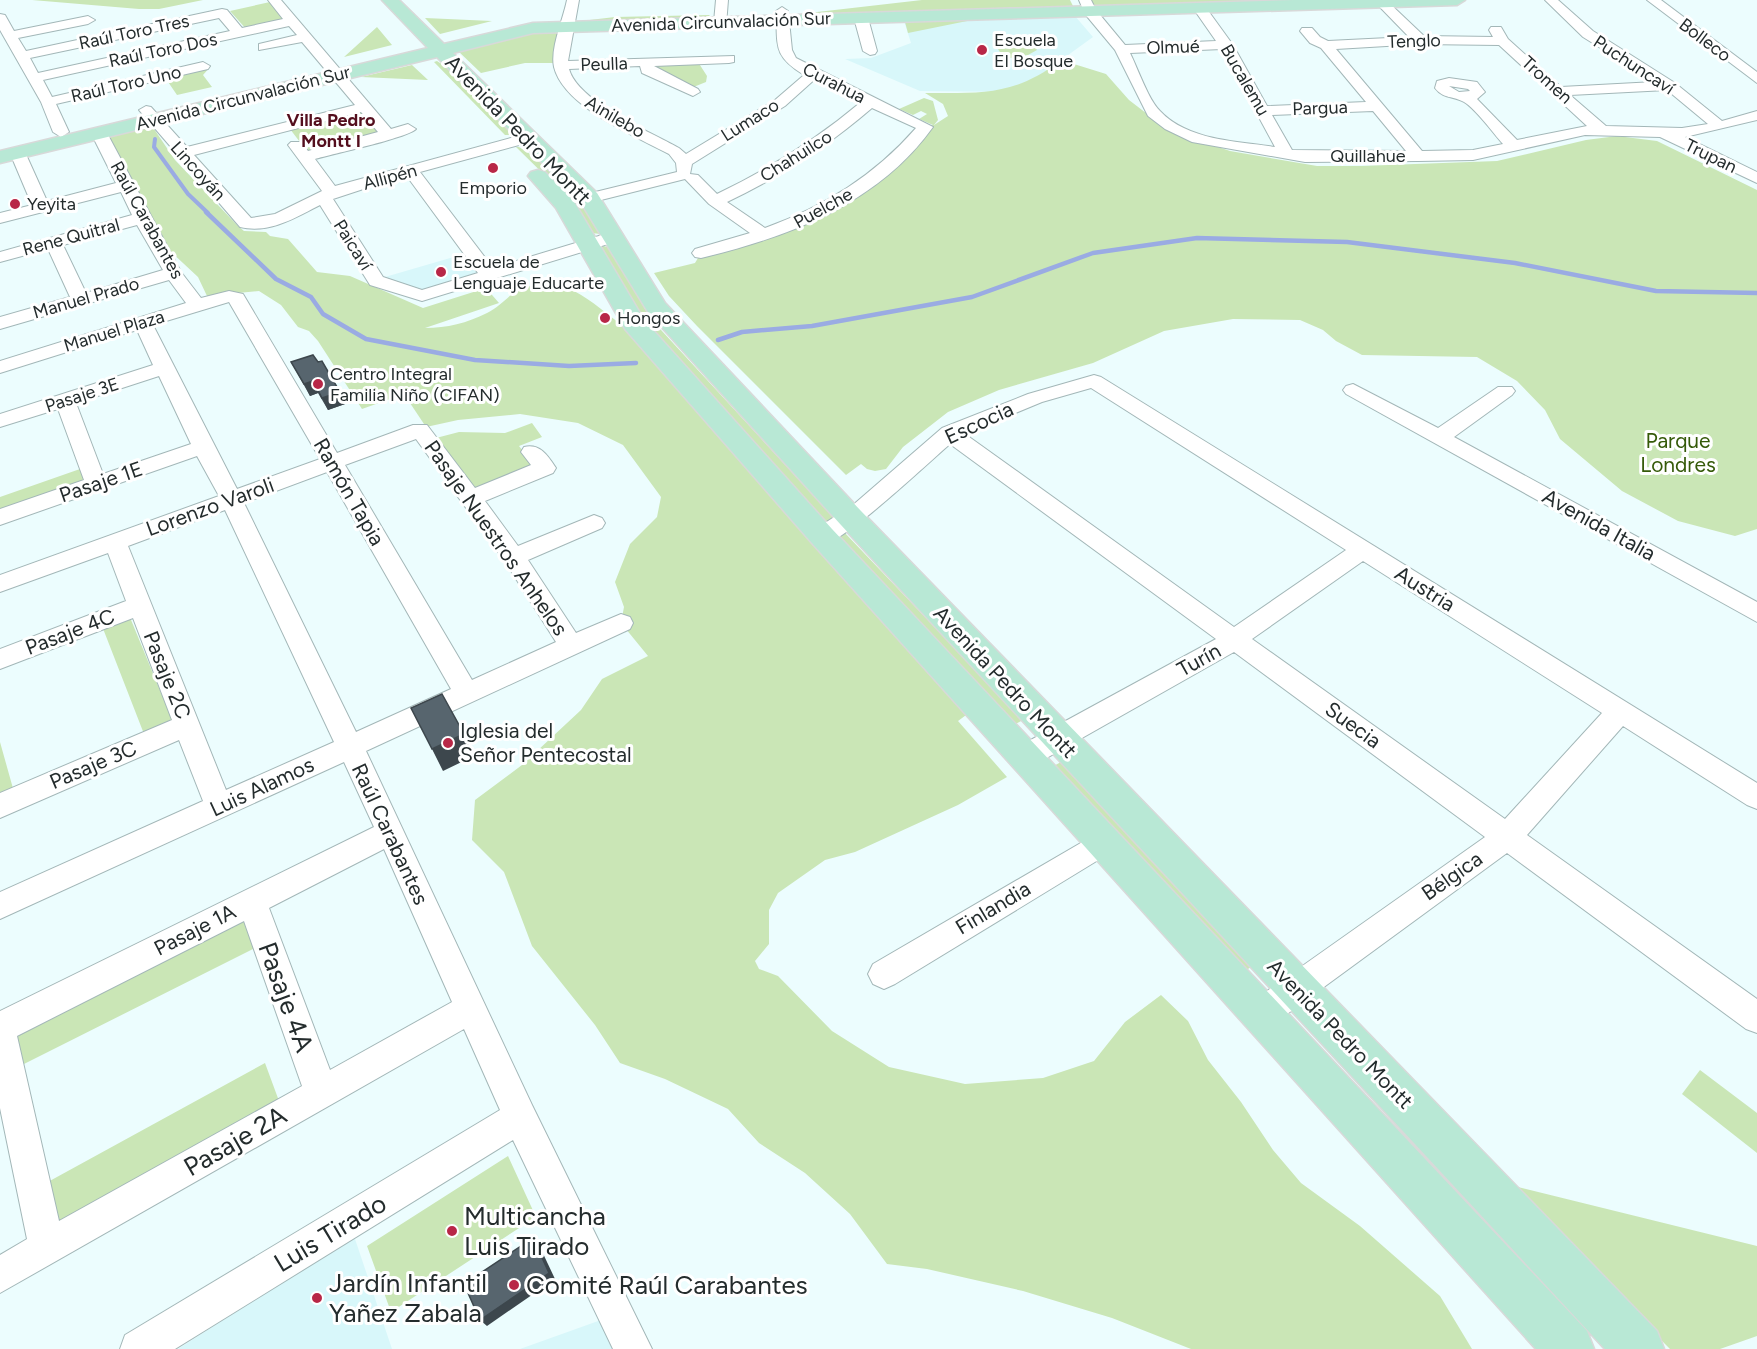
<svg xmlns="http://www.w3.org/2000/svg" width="1757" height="1349" font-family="Figtree,sans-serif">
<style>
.built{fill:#d8f7fa}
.green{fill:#cae6b6}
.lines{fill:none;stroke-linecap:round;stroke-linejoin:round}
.stream-far1{stroke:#9aabe3;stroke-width:4}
.stream{stroke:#9aabe3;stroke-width:4.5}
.minor-casing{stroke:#a3b7b8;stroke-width:2}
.major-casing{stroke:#d8d9d9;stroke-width:3}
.minor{fill:#fff;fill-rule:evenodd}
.major{fill:#b8e8d5;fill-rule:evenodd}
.wall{fill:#4b575f}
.shaded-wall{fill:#3d474d}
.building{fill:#57656e;stroke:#3d474d;stroke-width:1.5}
.poi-dot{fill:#b82747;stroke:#fff;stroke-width:2}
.labels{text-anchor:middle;stroke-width:6;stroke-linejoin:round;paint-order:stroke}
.far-street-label{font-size:18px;fill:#242c2d;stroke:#fff}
.far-poi-label{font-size:18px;fill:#242c2d;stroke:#fff;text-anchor:start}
.far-neighbourhood-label{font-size:18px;font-weight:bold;fill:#540e1d;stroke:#fff}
.street-label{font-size:21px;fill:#242c2d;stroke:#fff}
.park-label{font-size:21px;fill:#355a09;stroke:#fff}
.poi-label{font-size:21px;fill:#242c2d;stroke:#fff;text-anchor:start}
.near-street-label{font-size:26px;fill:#242c2d;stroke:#fff}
.near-poi-label{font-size:26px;fill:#242c2d;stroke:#fff;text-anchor:start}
</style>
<rect width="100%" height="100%" fill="#ecfdfe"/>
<path class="built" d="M1075,16L1093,37L1017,92L920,91L845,59L871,58L911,43L904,21Z
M464,254L479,274L421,290L385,277Z
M354,1236L392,1349H178Z
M601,1320L612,1349H520Z"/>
<path class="green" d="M32,0H203L159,9H139Z
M922,0H1070L1074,8L791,15Z
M1087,0H1345L1098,8L1090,6Z
M270,2L286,18L247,30L230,11Z
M709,15L711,17L582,24L581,21L615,17Z
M425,18L492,21L440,34Z
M977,19L908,33L905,22Z
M377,27L392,45L344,57Z
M559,31L554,63H525L481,73L457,50L533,32Z
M1034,46L1037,50L1028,55L1004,59L998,49Z
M1061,60L1106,74L1129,100L1168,130L1230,151L1317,166H1361L1497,161L1586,140L1617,136L1657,141L1757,190V529L1735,536L1678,521L1622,491L1560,439L1545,410L1517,381L1477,357L1362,355L1336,341L1323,330L1300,320L1233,319L1164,331L1093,363L999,390L948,412L903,447L886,469L875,471L867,469L861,464L846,475L697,326L669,296L654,273L695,263L701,253L832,206L925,127L933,125L919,119L927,114L921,111L913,115L899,109L924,98L933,101L938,120L934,125L948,116L943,104L925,93C981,93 1015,96 1061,60Z
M437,61L455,73L512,135H505L434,62Z
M698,62L707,76L706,82L691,88L652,69L654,64Z
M412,65L428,80L361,77Z
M211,66L203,75L212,87L177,95L164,76Z
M360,111L380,133L309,154L290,129Z
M150,123L175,160L238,226L244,231L266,232L270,236L288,239L317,272L350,276L423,308L486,288L499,303L425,328C447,328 467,323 487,313C497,308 504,301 512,294C526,282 558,284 574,291C592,300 609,316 626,328L977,707L958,721L1007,777L958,805L855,852L825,860L778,893L769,910V944L755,961L759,969L778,976L832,1031L889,1067L965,1084L1043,1078L1094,1061L1125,1022L1161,995L1188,1021L1208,1060L1241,1102L1273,1150L1301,1183L1360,1226L1440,1296L1472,1349H1191L1112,1318L1023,1291L927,1269L887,1264L850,1214L805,1173L759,1143L728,1109L665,1079L620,1063L595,1025L532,946L504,872L472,840L475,800L522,765L581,710L602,679L648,656L621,623L624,607L615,582L630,544L657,517L661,497L623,445L578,423L520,414L458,420L426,427L404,394L362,409L318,341L309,331L298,327L281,305L259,291L207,296L198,277L169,250L107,134Z
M516,147H519L546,164L582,200L601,234L591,233L573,203Z
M602,246L610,247L650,318L836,520L828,527L630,309L600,249Z
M532,423L542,437L519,446L536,467L476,492L436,438L459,432L505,433Z
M80,469L86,484L0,514V497Z
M844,532L1023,720L1010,727L835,538Z
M129,615L173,722L144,734L102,626Z
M0,742L14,792L0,799Z
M1061,762L1254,965L1242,973L1050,768Z
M246,916L257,947L22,1065L15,1030Z
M265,1063L279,1101L59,1229L46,1183Z
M1700,1070L1757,1113V1153L1682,1094Z
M508,1156L536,1217L391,1312L367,1246Z
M1506,1184L1757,1246V1336L1720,1349H1670Z"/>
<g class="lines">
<path class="stream-far1" d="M155,139L154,147L188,194L208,213"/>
<path class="stream" d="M206,212L276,279L311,297L323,314L366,339L475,360L569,366L636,363
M718,340L742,332L812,326L972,297L1093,253L1197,238L1347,242L1515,263L1656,291L1757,293"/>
<defs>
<path id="minor" d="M268,0H281L391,129L408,124L416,129C407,138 332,154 315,159L335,186L529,133L537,138L534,141L420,172L493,268L612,232L621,237L618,241L422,301L370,285L320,205C295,218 269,234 240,227L139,110L146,106L151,107L187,147L355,105L302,42L259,50V44L297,35L289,26L43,80L52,97L203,62L210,66L208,69L56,104L69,132L61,137L53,132L41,102L0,30V14L5,15L14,31L88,16L95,20L88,24L18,38L26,51L222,9L227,10L242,28L283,19ZM219,18L230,31L38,73L30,58ZM361,112L378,132L308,151L301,142H291L288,145L322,191L275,214L251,218L194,155ZM406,175L478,273L422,290L383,277L333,199Z
M567,0H579L568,61L734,56V62L729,63L654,66L698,89L700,92L693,96L642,73L640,66L569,69C578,102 651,132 679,148L686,154L775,100L804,75C772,55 778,46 776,11L782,7L788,11L792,50L796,58L933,127C878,204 788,237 701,258L695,257L692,253L695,249L750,233L709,204L685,179L589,203L581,198L583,195L677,172L676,163L669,154C635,136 564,107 554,67C550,48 563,20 567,0ZM814,80L861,102C817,139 769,169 717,194L698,175L690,174L692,164L785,106ZM872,108L916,128C874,176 825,206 765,228L727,202C780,177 828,146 872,108Z
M716,0H728L726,25H716L714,22Z
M1079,0H1091L1096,10L1125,45L1216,41L1193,8L1194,5H1204L1233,45L1267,106L1366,102L1321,48L1310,43L1300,31L1302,28H1312L1320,37L1328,41L1409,37L1373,0H1386L1424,36L1493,37L1489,30L1491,27H1501L1508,39L1561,87L1655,82L1583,37L1545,0H1558L1593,31L1675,83L1722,121L1757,111V120L1685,137L1757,172V183L1660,137L1585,135L1473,160L1418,161L1305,162L1192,142L1165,129L1148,116L1115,50L1085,14ZM1420,44L1499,45L1587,126L1517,140L1477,99L1485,92L1477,82L1449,78L1437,81L1435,88C1443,99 1454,96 1464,102C1476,109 1493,133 1503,144L1473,150L1422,151L1336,49ZM1222,49L1275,147C1238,141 1188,141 1160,111C1148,99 1138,69 1130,53ZM1449,86L1468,89L1470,91L1459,92ZM1667,90L1708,124L1682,128L1606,126L1570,95ZM1373,111L1406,151L1292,150L1272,115Z
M1647,0H1661L1757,72V83Z
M861,14L868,18L877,51L875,54L870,55L863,51L854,18Z
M99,128L107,133L181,272L201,298L229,291L243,294L337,453L413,425H427L475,488L531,465L521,452L524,447C540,443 548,456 556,468L553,473L485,501L518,546L594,515L602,518L605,523L602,528L528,560L576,633L621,614L630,617L633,623L630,629L366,751L532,1105L652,1349H613L513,1140L175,1349H120L125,1335L500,1110L464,1029L0,1293V1255L27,1239L0,1108V1011L374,827L344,762L0,919V892L203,801L179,740L0,818V793L172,720L133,618L0,669V649L126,601L108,553L0,592V575L219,496L197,456L0,525V509L84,480L58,409L0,427V414L153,365L137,330L0,373V361L186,303L169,280L0,329V317L70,297L48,249L0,262V252L132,215L121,192L0,223V213L32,205L10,153L12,150H24L47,201L116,183L91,133ZM137,225L163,270L86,293L63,245ZM229,302L320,459L237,489L153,325ZM159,376L191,444L103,474L76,403ZM416,439L506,563L556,642L472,680L345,465ZM327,472L451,689L356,732L244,503ZM225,510L334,742L226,790L128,546ZM384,849L452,1002L330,1070L269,908ZM244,921L302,1086L59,1221L17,1036Z
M1094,375L1101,377L1757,783V809L1747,805L1623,726L1527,835L1757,999V1033L1746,1029L1507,853L1272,1025L1261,1029L1250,1025L1245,1014L1250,1003L1485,837L1234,652L1036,764L1026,767L1016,764L1012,756L1016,748L1216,639L950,444C929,462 845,542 823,544C821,544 816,542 814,542L811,536L814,530L853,505L942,428L1028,394ZM1091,388L1346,550L1234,627L965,434L1042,402ZM1363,561L1602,713L1505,819L1252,639Z
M1353,384L1438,428L1498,387H1512L1515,391L1512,395L1454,437L1757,602V622L1346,394L1343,390L1346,386Z
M1103,830L1113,833L1117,842L1113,851L895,984L884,989L873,984L868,974L873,964Z"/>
<path id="major" d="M382,0H399L444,44L533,23L1294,0H1465L1457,5L533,33L453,53L597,193L665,303L861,511L1657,1331L1664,1349H1605L841,525L648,312L580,201L437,57L0,163V151L428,48Z
M538,170L545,172L573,200L644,320L832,529L1587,1331L1594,1349H1536L812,543L625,329L556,208L528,176L531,172Z"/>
</defs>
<use href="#minor" class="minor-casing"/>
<use href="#major" class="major-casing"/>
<use href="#minor" class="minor"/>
<use href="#major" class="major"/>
</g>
<path class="wall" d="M291,362L345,404L328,410L318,393L310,396Z"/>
<path class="shaded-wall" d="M313,381L318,393L310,396L304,384Z
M340,392L345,404L328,410L322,398Z
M464,734L474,756L443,771L432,749Z
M533,1238L539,1245L555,1279L487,1326L480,1320Z"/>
<path class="building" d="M313,355L318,362L322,361L340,392L322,398L313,381L304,384L291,362Z
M442,694L464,734L432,749L411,708Z
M533,1238L549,1273L480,1320L464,1284Z"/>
<g class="poi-dot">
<circle cx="982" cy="50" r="6"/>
<circle cx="493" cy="168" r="6"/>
<circle cx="15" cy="204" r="6"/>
<circle cx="441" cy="272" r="6"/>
<circle cx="605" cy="318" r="6"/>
<circle cx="318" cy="384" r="6"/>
<circle cx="448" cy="743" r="6"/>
<circle cx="452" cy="1231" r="6"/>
<circle cx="514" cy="1285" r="6"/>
<circle cx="317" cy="1298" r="6"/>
</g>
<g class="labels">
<g class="far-street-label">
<text transform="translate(721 22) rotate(-2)" y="6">Avenida Circunvalación Sur</text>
<text transform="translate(134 32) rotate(-12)" y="6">Raúl Toro Tres</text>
<text transform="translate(1705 40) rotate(37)" y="6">Bolleco</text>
<text transform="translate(1414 41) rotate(-2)" y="6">Tenglo</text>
<text transform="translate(1173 47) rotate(-2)" y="6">Olmué</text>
<text transform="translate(163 50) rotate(-12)" y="6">Raúl Toro Dos</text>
<text transform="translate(604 64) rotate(-2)" y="6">Peulla</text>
<text transform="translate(1634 65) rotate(33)" y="6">Puchuncaví</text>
<text transform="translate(1245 80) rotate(60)" y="6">Bucalemu</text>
<text transform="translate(1547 80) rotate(42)" y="6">Tromen</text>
<text transform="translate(834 83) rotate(27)" y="6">Curahua</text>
<text transform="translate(126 84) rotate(-13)" y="6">Raúl Toro Uno</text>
<text transform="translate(243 98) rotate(-14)" y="6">Avenida Circunvalación Sur</text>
<text transform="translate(1320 108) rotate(-2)" y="6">Pargua</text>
<text transform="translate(615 117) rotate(30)" y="6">Ainilebo</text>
<text transform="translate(750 120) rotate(-32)" y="6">Lumaco</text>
<text transform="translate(796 156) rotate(-32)" y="6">Chahuilco</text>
<text x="1368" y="162">Quillahue</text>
<text transform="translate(1711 156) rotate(26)" y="6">Trupan</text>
<text transform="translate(198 171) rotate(48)" y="6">Lincoyán</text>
<text transform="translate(390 177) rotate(-15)" y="6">Allipén</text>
<text transform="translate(823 208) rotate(-29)" y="6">Puelche</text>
<text transform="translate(147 220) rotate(61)" y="6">Raúl Carabantes</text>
<text transform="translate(71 237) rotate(-15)" y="6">Rene Quitral</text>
<text transform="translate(353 245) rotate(58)" y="6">Paicaví</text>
<text transform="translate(86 298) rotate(-16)" y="6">Manuel Prado</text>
<text transform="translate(114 331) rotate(-17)" y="6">Manuel Plaza</text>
<text transform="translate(82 395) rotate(-18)" y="6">Pasaje 3E</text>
</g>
<g class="far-poi-label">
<text x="994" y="46">Escuela<tspan x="994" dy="21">El Bosque</tspan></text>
<text x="493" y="194" text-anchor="middle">Emporio</text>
<text x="27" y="210">Yeyita</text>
<text x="453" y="268">Escuela de<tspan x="453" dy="21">Lenguaje Educarte</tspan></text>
<text x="617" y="324">Hongos</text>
<text x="330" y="380">Centro Integral<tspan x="330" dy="21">Familia Niño (CIFAN)</tspan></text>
</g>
<g class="far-neighbourhood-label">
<text x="331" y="126">Villa Pedro<tspan x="331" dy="21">Montt I</tspan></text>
</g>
<g class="street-label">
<text transform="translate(518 130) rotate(46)" y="7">Avenida Pedro Montt</text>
<text transform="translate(979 423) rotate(-25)" y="7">Escocia</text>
<text transform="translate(101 482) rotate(-19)" y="7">Pasaje 1E</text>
<text transform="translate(349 492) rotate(60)" y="7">Ramón Tapia</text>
<text transform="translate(210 507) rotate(-20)" y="7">Lorenzo Varoli</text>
<text transform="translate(1599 525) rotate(29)" y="7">Avenida Italia</text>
<text transform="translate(496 538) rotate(55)" y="7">Pasaje Nuestros Anhelos</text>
<text transform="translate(1425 589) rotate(32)" y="7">Austria</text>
<text transform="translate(70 632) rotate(-21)" y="7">Pasaje 4C</text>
<text transform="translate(1199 660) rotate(-29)" y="7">Turín</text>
<text transform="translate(167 675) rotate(68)" y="7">Pasaje 2C</text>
<text transform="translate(1005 682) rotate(47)" y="7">Avenida Pedro Montt</text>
<text transform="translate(1353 725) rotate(36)" y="7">Suecia</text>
<text transform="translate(93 765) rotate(-23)" y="7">Pasaje 3C</text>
<text transform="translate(262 787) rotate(-25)" y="7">Luis Alamos</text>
<text transform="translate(390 834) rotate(65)" y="7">Raúl Carabantes</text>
<text transform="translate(1452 876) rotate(-35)" y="7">Bélgica</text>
<text transform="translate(993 908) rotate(-31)" y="7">Finlandia</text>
<text transform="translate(195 930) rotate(-27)" y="7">Pasaje 1A</text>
<text transform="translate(1340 1034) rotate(46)" y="7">Avenida Pedro Montt</text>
</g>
<g class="park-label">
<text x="1678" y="448">Parque<tspan x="1678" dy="24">Londres</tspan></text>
</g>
<g class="poi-label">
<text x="460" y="738">Iglesia del<tspan x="460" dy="24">Señor Pentecostal</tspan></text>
</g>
<g class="near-street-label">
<text transform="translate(286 997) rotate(70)" y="9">Pasaje 4A</text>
<text transform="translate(235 1141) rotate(-30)" y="9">Pasaje 2A</text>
<text transform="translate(330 1233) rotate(-31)" y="9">Luis Tirado</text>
</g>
<g class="near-poi-label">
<text x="464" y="1225">Multicancha<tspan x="464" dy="30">Luis Tirado</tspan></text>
<text x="329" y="1292">Jardín Infantil<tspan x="329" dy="30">Yañez Zabala</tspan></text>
<text x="526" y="1294">Comité Raúl Carabantes</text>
</g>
</g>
</svg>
